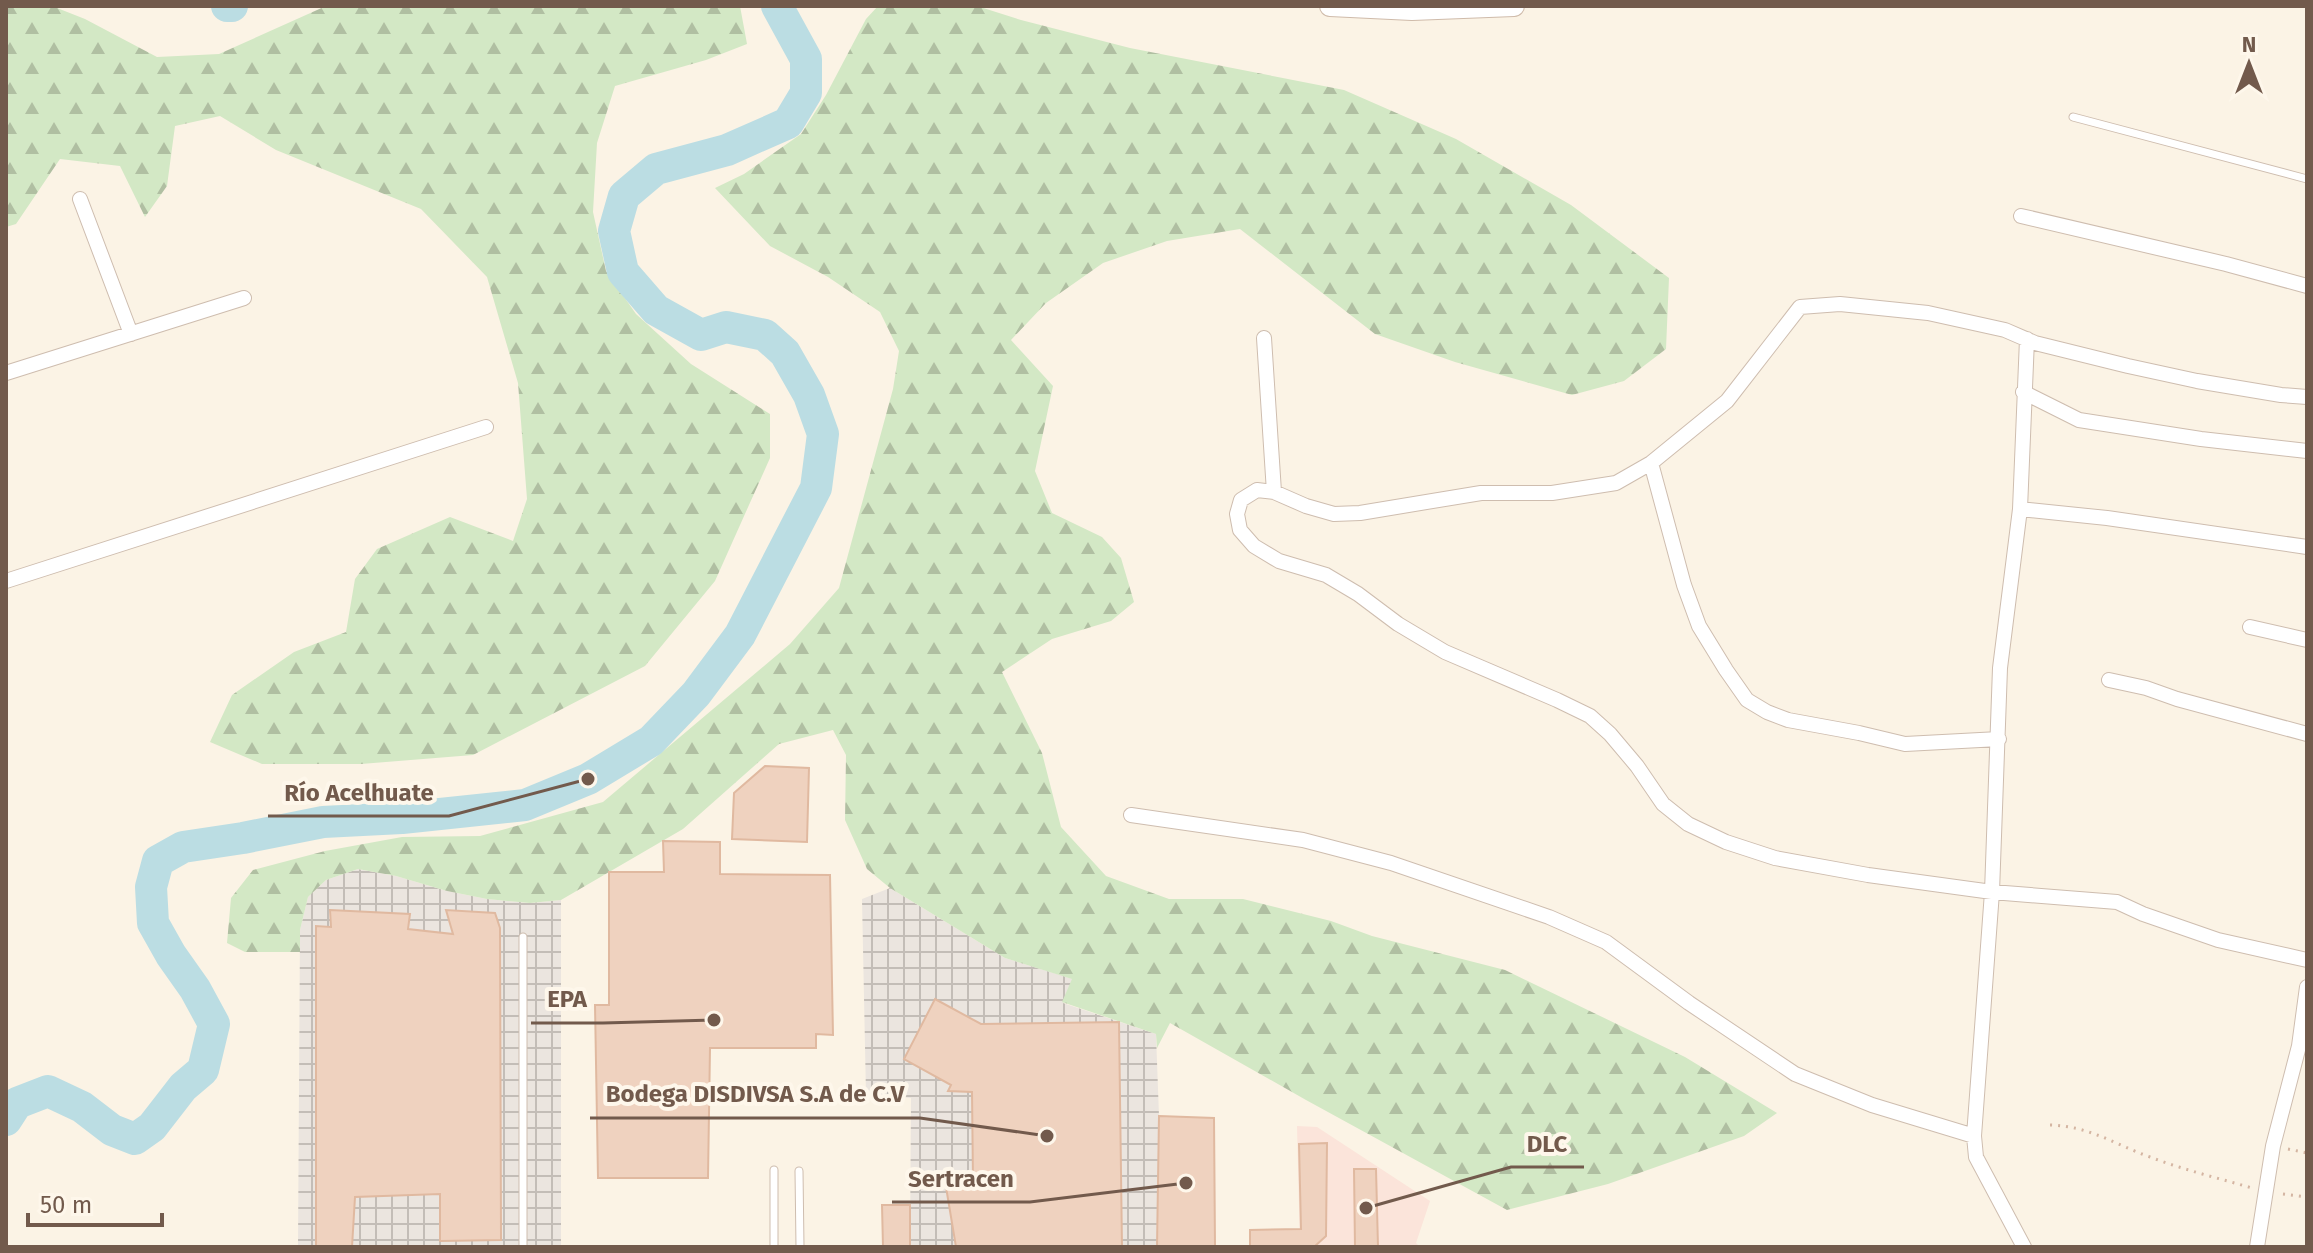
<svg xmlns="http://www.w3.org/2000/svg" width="2313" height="1253" font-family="'Fira Sans',sans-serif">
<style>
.commercial{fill:#fbe4da}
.industrial{fill:url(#industrial-grid)}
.forest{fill:url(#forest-firs)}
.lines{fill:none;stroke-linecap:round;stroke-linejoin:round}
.river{stroke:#bbdde3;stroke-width:32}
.building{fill:#efd2bf;stroke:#e0b9a0;stroke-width:2}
.lane-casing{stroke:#cebdaf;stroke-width:9}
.street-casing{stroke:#cebdaf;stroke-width:16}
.secondary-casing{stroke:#cfbbaa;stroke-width:22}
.path{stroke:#d4b5a2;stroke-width:3;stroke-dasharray:2 6;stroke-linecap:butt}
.lane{stroke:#fff;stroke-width:7}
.street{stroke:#fff;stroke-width:14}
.secondary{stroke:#fff;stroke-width:20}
.leader{fill:none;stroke:#725a4c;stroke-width:3}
.callout-dot{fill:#725a4c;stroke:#fef7eb;stroke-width:3}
.callout-label{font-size:24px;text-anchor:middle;font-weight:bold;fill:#725a4c;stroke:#fef7eb;stroke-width:8;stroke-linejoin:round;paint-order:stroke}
</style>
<defs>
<pattern id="industrial-grid" width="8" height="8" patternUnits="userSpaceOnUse" patternTransform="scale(2)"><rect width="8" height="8" fill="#ebe5df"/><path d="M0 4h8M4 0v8" fill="none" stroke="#c3bdb7"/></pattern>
<pattern id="forest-firs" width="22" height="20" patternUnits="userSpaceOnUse" patternTransform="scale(2)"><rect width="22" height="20" fill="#d3e8c5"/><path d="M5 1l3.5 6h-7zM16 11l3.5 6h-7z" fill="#b0bfa2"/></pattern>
</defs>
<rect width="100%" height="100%" fill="#fbf3e5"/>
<path class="commercial" d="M1297,1126L1317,1127L1430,1201L1416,1243L1420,1247H1300Z"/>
<path class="industrial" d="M358,869L396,876L447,891L487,899L530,903L561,900V1247H298L300,930L308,897L326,880Z
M890,888L1005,958L1073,979L1063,1003L1156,1034L1159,1116L1157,1247H910L911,1098L866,1095L862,899Z"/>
<path class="forest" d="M6,6H52L85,19L157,57L219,54L326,6H740L747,44L706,60L615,86L597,143L593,212L606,271L636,314L691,364L770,414V458L715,581L645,666L473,755L361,764H262L210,742L232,695L294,652L346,632L355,579L377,549L450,517L513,541L527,499L518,383L487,277L421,209L276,150L220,116L175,126L167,186L145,217L120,166L60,159L16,224L6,227Z
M878,6H977L1021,20L1130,48L1344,90L1456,139L1571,205L1669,278L1666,349L1624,381L1572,395L1455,362L1375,334L1240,229L1167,241L1103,263L1046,303L1011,340L1053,386L1035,471L1052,513L1102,537L1121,558L1134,602L1111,621L1052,639L1002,672L1042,753L1061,827L1106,876L1169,899H1243L1331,921L1372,936L1505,970L1685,1057L1777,1113L1744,1136L1608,1184L1507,1210L1306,1100L1170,1023L1157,1048L1156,1034L1062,1002L1072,979L1005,958L890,888L867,869L845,820L846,755L833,730L779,744L683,829L561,900L530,903L487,899L447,891L396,876L358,869L326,880L308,897L300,930V952H245L227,943L231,898L253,870L325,851L402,837L480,836L603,802L790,644L839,588L893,389L899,351L880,312L828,277L770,246L715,188L744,174L801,134L826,95L866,19Z"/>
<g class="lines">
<path class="river" d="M227,6H232
M6,1120L17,1103L48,1091L82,1107L112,1130L135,1139L152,1127L183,1087L203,1070L214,1024L195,989L171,955L153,923L151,887L158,861L183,847L243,838L323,822L402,818L525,805L588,779L651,741L696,694L740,635L816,488L823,434L809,395L785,353L765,335L726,327L701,335L656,310L623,272L614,231L624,196L656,169L727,150L788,123L806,93V59L777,6"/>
</g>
<path class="building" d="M765,766L809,768L807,842L732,839L734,793Z
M663,841L720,842V874L830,875L833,1035L816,1034V1048H710L708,1178H598L595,1005H609V872H664Z
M330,910L410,914L408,929L453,934L446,910L495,913L500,928L501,1240L440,1241V1194L355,1197L352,1247H316V926L331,927Z
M935,999L981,1024L1119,1022L1122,1247H956L945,1181L973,1182L972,1092L948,1091L951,1085L904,1059Z
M1159,1116L1214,1118L1215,1247H1157Z
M1327,1143L1326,1236L1314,1247H1250V1230L1301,1229L1299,1144Z
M1354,1169H1376L1378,1247H1355Z
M882,1205H910V1247H883Z"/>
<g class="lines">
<defs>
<path id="lane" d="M2073,117L2307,179
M523,937V1247
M774,1170V1247
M799,1171L800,1247"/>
<path id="street" d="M80,199L131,334
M2021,216L2226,264L2307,286
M1264,338L1274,492
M6,373L244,298
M2023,392L2079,420L2201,439L2307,451
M2307,397L2281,395L2197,381L2128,366L2035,343L2005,330L1928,313L1840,304L1800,307L1727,401L1651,463L1616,483L1552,493H1481L1360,513L1334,514L1306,506L1274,492L1257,490L1241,500L1237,514L1240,530L1254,546L1279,561L1326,575L1358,594L1398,624L1445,652L1557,700L1590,716L1610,734L1637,766L1663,804L1688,824L1726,842L1775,858L1868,875L1992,892L2117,902L2143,914L2218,940L2307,960
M1651,463L1684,585L1699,626L1726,670L1747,700L1767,712L1788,720L1859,733L1905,744L1999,739
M2020,509L2107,518L2307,547
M6,581L486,427
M2250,627L2307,640
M2109,680L2146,688L2177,699L2307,734
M1131,815L1303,840L1391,863L1549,917L1606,942L1689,1003L1795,1074L1872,1105L1974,1136
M2024,1247L1976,1157L1974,1136L1992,892L2000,668L2020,509L2027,339
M2257,1247L2273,1146L2299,1046L2307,987"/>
<path id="secondary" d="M1330,6L1412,10L1514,6"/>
</defs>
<use href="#lane" class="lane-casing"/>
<use href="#street" class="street-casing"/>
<use href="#secondary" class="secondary-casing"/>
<path class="path" d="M2050,1125C2089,1126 2114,1144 2150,1157C2184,1170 2218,1178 2252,1188
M2288,1149L2307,1153
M2283,1194L2307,1197"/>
<use href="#lane" class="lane"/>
<use href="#street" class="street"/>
<use href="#secondary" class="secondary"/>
</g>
<path class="leader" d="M588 779L449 816H268M714 1020L603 1023H531M1047 1136L920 1118H590M1366 1208L1511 1167H1584M1186 1183L1030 1202H892"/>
<g class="callout-dot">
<circle cx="588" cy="779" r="8"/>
<circle cx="714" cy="1020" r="8"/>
<circle cx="1047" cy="1136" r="8"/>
<circle cx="1366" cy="1208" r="8"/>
<circle cx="1186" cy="1183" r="8"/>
</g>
<g class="callout-label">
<text x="359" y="801">Río Acelhuate</text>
<text x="567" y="1007">EPA</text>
<text x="755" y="1102">Bodega DISDIVSA S.A de C.V</text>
<text x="1547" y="1152">DLC</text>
<text x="961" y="1187">Sertracen</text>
</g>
<rect width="2313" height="1253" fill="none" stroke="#725a4c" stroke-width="16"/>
<g transform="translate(2249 64)" stroke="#fef7eb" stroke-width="6" paint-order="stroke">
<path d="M0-6L14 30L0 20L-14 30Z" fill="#725a4c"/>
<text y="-12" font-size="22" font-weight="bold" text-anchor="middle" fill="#725a4c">N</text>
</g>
<path d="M28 1213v12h134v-12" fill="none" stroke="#725a4c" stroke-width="4"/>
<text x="40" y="1213" font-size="24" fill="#725a4c" stroke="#fef7eb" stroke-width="6" paint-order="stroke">50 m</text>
</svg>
